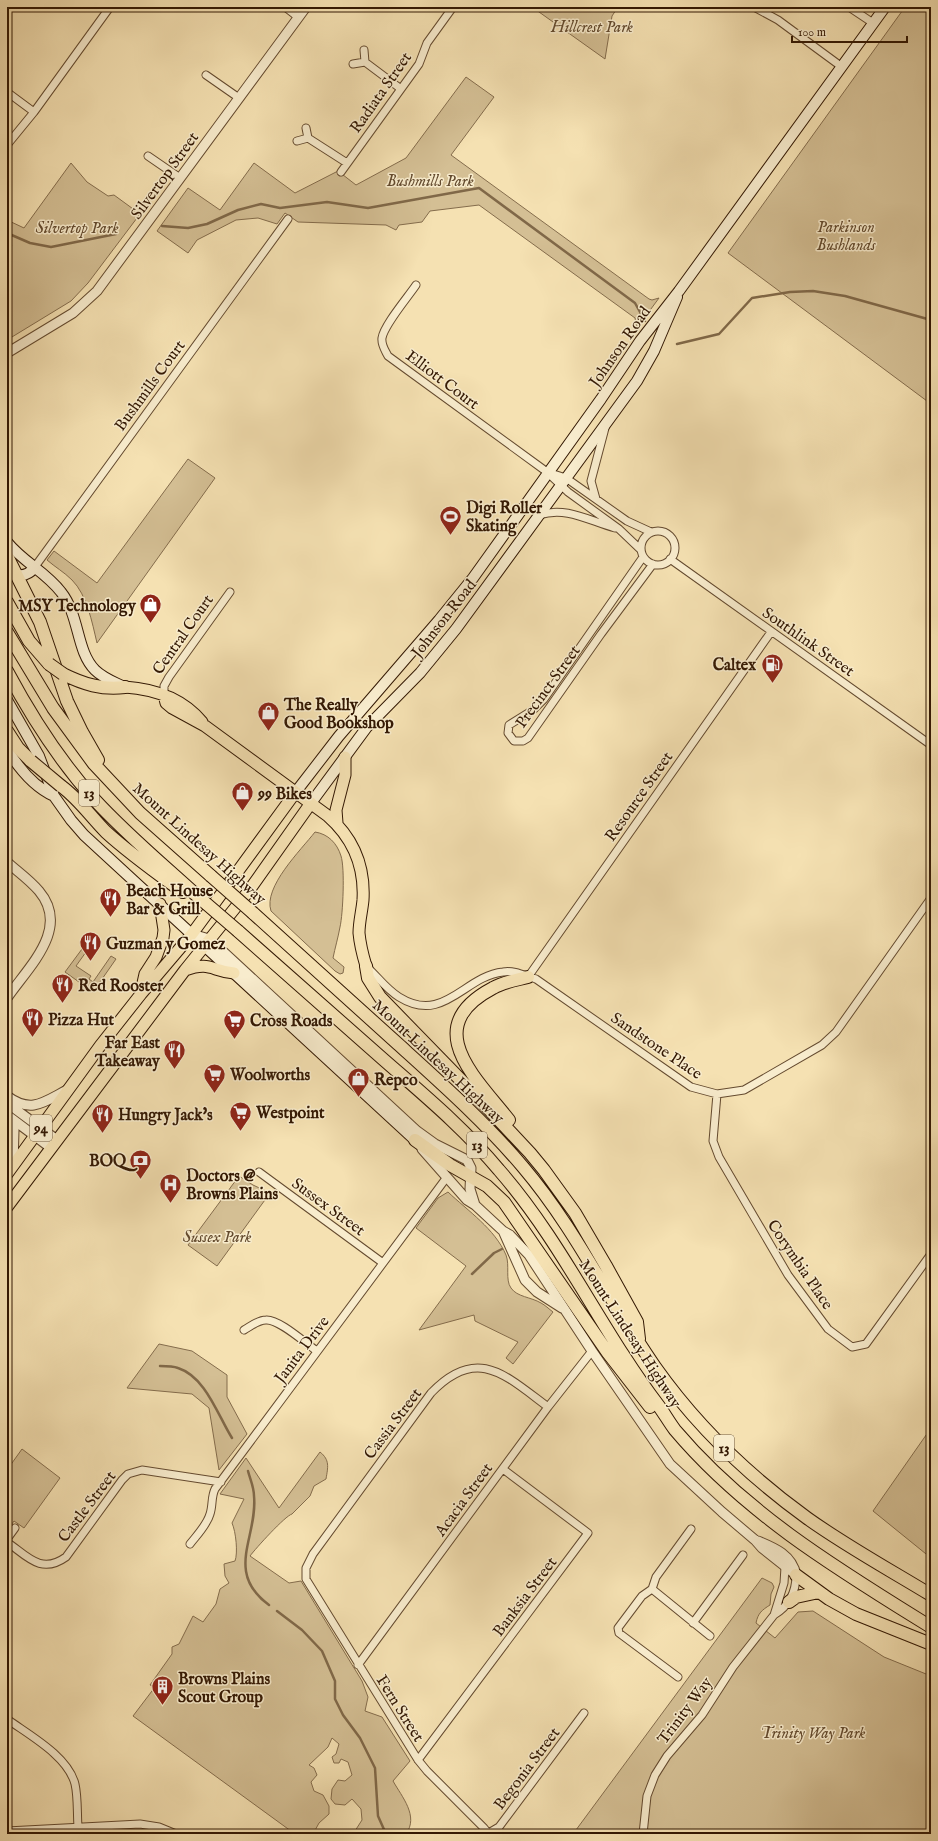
<svg xmlns="http://www.w3.org/2000/svg" width="938" height="1841" font-family="'IM FELL English',serif">
<style>
.green{fill:#d4bf94;stroke:#846c4c}
.lines{fill:none;stroke-linecap:round;stroke-linejoin:round}
.stream{stroke:#806848;stroke-width:2.5}
.minor-casing{stroke:#644a2f;stroke-width:9}
.tertiary-casing{stroke:#644a2f;stroke-width:11}
.secondary-casing{stroke:#331803;stroke-width:12}
.primary-casing{stroke:#331803;stroke-width:13}
.trunk-casing{stroke:#331803;stroke-width:14}
.minor{stroke:#f8eccd;stroke-width:7}
.tertiary{stroke:#f8eccd;stroke-width:9}
.secondary{stroke:#f8eccd;stroke-width:10}
.primary{stroke:#f5e1b2;stroke-width:11}
.trunk{stroke:#f5e1b2;stroke-width:12}
.trunk-bridge-casing{stroke:#331803;stroke-width:14;stroke-linecap:butt}
.trunk-bridge{stroke:#f5e1b2;stroke-width:12}
.labels{text-anchor:middle;stroke-width:3;stroke-linejoin:round;paint-order:stroke}
.shield{fill:#f8eccd;stroke:#6e5840;stroke-width:1}
.shield-label{font-size:15px;font-weight:bold;fill:#331803}
.park-label{font-size:16px;font-style:italic;fill:#634a2e;stroke:#f8eccd}
.street-label{font-size:16px;fill:#331803;stroke:#f8eccd}
.poi-label{font-size:16px;font-weight:bold;fill:#331803;stroke:#f8eccd;text-anchor:start}
</style>
<rect width="100%" height="100%" fill="#f5e1b2"/>
<filter id="stains"><feTurbulence type="fractalNoise" baseFrequency=".005" numOctaves="4"/><feColorMatrix values="0 0 0 0 .2 0 0 0 0 .09 0 0 0 0 .02 0 0 0 .5 -.17"/></filter>
<radialGradient id="worn" r=".72"><stop offset=".6" stop-color="#630" stop-opacity="0"/><stop offset="1" stop-color="#630" stop-opacity=".3"/></radialGradient>
<path class="green" d="M532,7H618L612,16L605,59Z
M905,7H931V404L728,253Z
M466,77L494,97L451,155L649,299L652,300L659,298L637,328L635,318L479,205L430,211L422,222L399,225L396,230L386,225L298,222L285,213L277,224L258,218L236,220L197,240L188,253L157,231L188,188L220,210L254,163L295,193L338,171L356,185L406,158Z
M71,163L87,182L108,196L114,195L140,214L88,283L71,301L7,340V251L12,245L7,242V220L24,228Z
M188,459L215,478L97,643C92,622 87,595 72,580C64,572 55,567 47,560L54,551L97,583Z
M315,832C328,834 337,843 341,856C345,868 343,914 340,927C338,938 335,948 333,958L344,967L343,973L340,974L335,971L271,911C263,887 301,850 315,832Z
M82,949L86,952L76,966L91,976L89,979L93,982L111,956L116,959L93,992L65,972Z
M239,1176L253,1185L270,1193L217,1266L188,1245Z
M448,1192C468,1211 495,1229 506,1255C510,1265 505,1280 511,1288C517,1297 531,1297 541,1303C545,1305 549,1309 553,1312L513,1364L506,1358L518,1342L475,1321L474,1315L419,1330L466,1266L416,1228L438,1198Z
M159,1344L192,1351L227,1375V1397L247,1434L219,1470L209,1408L192,1394L127,1388Z
M931,1428V1558L873,1511Z
M22,1449L60,1478L24,1528L14,1521L7,1531V1470Z
M320,1452C330,1460 328,1467 326,1479L314,1486L310,1496L292,1514C285,1516 256,1548 250,1556L289,1583L301,1581L362,1681L368,1697L365,1711L382,1717L410,1761L393,1781C402,1797 419,1816 406,1834H353L362,1820L361,1809L352,1799L345,1805L335,1804L331,1799L332,1789L338,1780L345,1781L352,1775L348,1762L341,1759L339,1763H334L332,1757L336,1754L339,1744L332,1738L328,1747L309,1765L314,1768L317,1775L311,1782L314,1791L323,1795L329,1806V1814L319,1823L313,1834H295L133,1716L155,1687L150,1685L172,1654V1647L179,1644L193,1616L203,1622L216,1604L220,1589L229,1583L225,1576L224,1564L235,1561C238,1553 236,1532 232,1523L244,1499L220,1494L246,1458L279,1508Z
M762,1578L772,1583L774,1587L771,1594L770,1605C762,1610 758,1613 756,1623L775,1638L798,1612L813,1611L884,1657L931,1676V1834H573Z"/>
<g class="lines">
<path class="stream" d="M162,226L188,228L207,224L238,210L261,204L280,208L327,202L368,208L479,188L635,303L645,321
M7,233L30,243L51,247L116,234
M677,344L719,334L752,298L790,292L813,291L845,296L931,320
M472,1274L494,1253L502,1249
M160,1366C166,1366 173,1366 178,1368C206,1377 218,1416 232,1438
M248,1471C250,1479 254,1487 254,1496C258,1537 224,1572 269,1605
M277,1611L302,1630L322,1651L335,1681V1699L343,1715L360,1738L375,1768L378,1816L386,1834"/>
<defs>
<path id="minor" d="M285,7L298,17
M754,7L778,20L842,67
M849,7L873,23
M365,62L401,89
M353,64L365,62L364,50
M206,75L239,98
M7,92L34,112
M308,138L347,163
M297,141L308,138L306,128
M7,145L34,112L110,7
M148,156L180,178
M341,172L419,64L427,43L453,7
M416,285C408,297 384,325 382,338C381,345 385,350 388,356L547,472L568,492L619,529L641,550
M547,472L566,478L627,521L651,532
M596,499L591,481L605,428
M539,515C567,506 589,521 615,528
M641 548a17 17 0 1 1 34 0a17 17 0 1 1-34 0Z
M643,557L544,699L533,710L509,725L508,733L514,741H523L528,738L601,634L653,564
M670,559L931,745
M34,568L288,219
M164,695V686L169,677L230,592
M367,967C378,977 386,989 399,997C444,1025 464,976 503,972C515,970 525,976 536,979L691,1087L717,1094L744,1090L822,1045L836,1032L931,898
M528,977L771,632
M717,1094L713,1141L719,1157L788,1275L828,1329L852,1347L866,1344L931,1254
M259,1172L383,1263
M244,1330C251,1326 258,1320 266,1320C279,1319 305,1343 317,1351
M7,1539L15,1528
M7,1542C27,1556 41,1575 66,1557L122,1480L128,1474L142,1470L221,1482
M190,1544C197,1535 207,1525 210,1514C213,1505 211,1497 215,1489L447,1177
M652,1589L710,1636
M774,1615L784,1583L785,1567
M693,1623L743,1555
M358,1665L548,1407L592,1351
M678,1677L619,1633L618,1628L642,1596L652,1589L656,1577L691,1529
M7,1719C29,1735 68,1756 75,1784C78,1797 77,1813 78,1827
M418,1760L588,1533L503,1469
M7,1831L140,1824L159,1827L176,1834
M488,1833L484,1828L427,1771L418,1760L306,1579V1568L313,1554L431,1393C477,1345 505,1375 548,1407
M487,1834L499,1827L584,1713
M643,1834L647,1796L655,1775L667,1756L702,1715L733,1667L774,1615C789,1606 796,1593 796,1575"/>
<path id="tertiary" d="M7,353L73,313L97,291L306,7
M7,862C17,871 30,880 39,891C71,929 28,967 7,998
M192,934L209,939L216,945L417,1131L435,1144L467,1160L471,1168L470,1189L475,1205
M7,1096C31,1114 44,1102 67,1090
M7,1103L57,1140
M7,1115L51,1148
M10,1118L14,1130L13,1166
M422,1149L467,1200L475,1205L503,1231L510,1235L529,1255L592,1351L670,1464L722,1512L755,1540L762,1548L796,1575
M504,1233L525,1280L537,1292L562,1308
M758,1541C775,1548 792,1555 796,1575"/>
<path id="secondary" d="M7,542C23,562 46,572 61,592C80,616 76,651 95,670C103,678 114,682 124,687
M7,571C17,577 27,577 34,568
M7,700L39,756L54,796L71,820L84,835L415,1140
M7,749C18,767 34,787 54,796
M295,793L339,736L439,620L473,578L601,399L640,341L679,291L885,7
M311,803L367,727L420,673L456,629L637,381L654,351L677,297"/>
<path id="primary" d="M125,687C154,689 183,699 202,722
M164,695L166,703L172,708L205,726L328,816C353,838 365,866 363,900C362,911 359,922 359,933C360,944 363,956 366,966
M337,823L336,810L345,775V757
M185,970C211,961 211,971 234,973
M141,992L145,974L156,957L163,938L164,930L160,904
M7,1174L100,1046L141,994L192,934L295,793
M7,1207L185,970L248,892L311,803"/>
<path id="trunk" d="M7,556L40,622L67,701L82,732L98,760
M7,602L29,641L49,664
M7,632L53,708L94,764L140,813L211,876
M7,671C31,716 59,760 94,799C125,833 161,863 195,894
M63,674C83,684 102,690 125,687
M7,731L18,748L31,761
M61,786C79,799 91,817 106,832C130,854 157,873 183,892
M253,913C301,956 349,1000 398,1044C441,1083 485,1122 523,1167C575,1228 609,1301 655,1367C696,1425 749,1476 807,1518C846,1546 890,1570 931,1595
M238,931C286,974 335,1017 384,1060C424,1095 465,1129 499,1170C562,1242 601,1330 658,1405C664,1413 669,1422 675,1430C746,1514 839,1570 931,1627
M366,966L368,978L380,997L487,1107L530,1153L544,1170L575,1213L606,1266L637,1322L639,1339
M509,1120C475,1077 419,1027 493,988C503,982 516,980 528,977
M415,1140L450,1165L487,1186L504,1202L608,1353L650,1407
M796,1575L829,1599L856,1614L931,1644
M789,1602L796,1597L819,1592"/>
</defs>
<use href="#minor" class="minor-casing"/>
<use href="#tertiary" class="tertiary-casing"/>
<use href="#secondary" class="secondary-casing"/>
<use href="#primary" class="primary-casing"/>
<use href="#trunk" class="trunk-casing"/>
<use href="#minor" class="minor"/>
<use href="#tertiary" class="tertiary"/>
<use href="#secondary" class="secondary"/>
<use href="#primary" class="primary"/>
<use href="#trunk" class="trunk"/>
<defs>
<path id="trunk-bridge" d="M49,664L63,674
M31,761L61,786
M211,876L253,913
M195,894L238,931"/>
</defs>
<use href="#trunk-bridge" class="trunk-bridge-casing"/>
<use href="#trunk-bridge" class="trunk-bridge"/>
</g>
<defs>
<symbol id="stadium-pin" viewBox="-11 -11 22 30"><path d="M0 17L-7.5 6A9.5 9.5 0 1 1 7.5 6Z" fill="#8f2418" stroke="#f8eccd"/><path d="M0-5a6.5 5 0 1 0 0 10a6.5 5 0 1 0 0-10ZM-3.5-1.8h7v3.6h-7Z" fill="#fff"/></symbol>
<symbol id="shop-pin" viewBox="-11 -11 22 30"><path d="M0 17L-7.5 6A9.5 9.5 0 1 1 7.5 6Z" fill="#8f2418" stroke="#f8eccd"/><path d="M-5-2.5h2.3a2.7 3.5 0 0 1 5.4 0H5L5.5 6h-11ZM-1.5-2.5h3a1.5 2.3 0 0 0-3 0Z" fill="#fff"/></symbol>
<symbol id="fuel-pin" viewBox="-11 -11 22 30"><path d="M0 17L-7.5 6A9.5 9.5 0 1 1 7.5 6Z" fill="#8f2418" stroke="#f8eccd"/><path d="M-5.5-6h7V0h2V4h1.3V-2.5L3-4.5l.8-.8L6-3V5H2.5V1h-1V6h-7ZM-4.2-4.7v3.2H.2V-4.7Z" fill="#fff"/></symbol>
<symbol id="restaurant-pin" viewBox="-11 -11 22 30"><path d="M0 17L-7.5 6A9.5 9.5 0 1 1 7.5 6Z" fill="#8f2418" stroke="#f8eccd"/><path d="M-5-6h1v4h1v-4h1v4h1v-4h1v5L-1.5 .5V6h-2V.5L-5-1ZM5-6V6H3V1.5H1.5Q1.5-4 5-6Z" fill="#fff"/></symbol>
<symbol id="supermarket-pin" viewBox="-11 -11 22 30"><path d="M0 17L-7.5 6A9.5 9.5 0 1 1 7.5 6Z" fill="#8f2418" stroke="#f8eccd"/><path d="M-6-5.5h2.5l.6 2H6L4.5 2H-2.5L-4.4-4H-6ZM-1.5 3.2a1.3 1.3 0 1 0 .1 0ZM3 3.2a1.3 1.3 0 1 0 .1 0Z" fill="#fff"/></symbol>
<symbol id="bank-pin" viewBox="-11 -11 22 30"><path d="M0 17L-7.5 6A9.5 9.5 0 1 1 7.5 6Z" fill="#8f2418" stroke="#f8eccd"/><path d="M-6-4H6V4H-6ZM0-2.3a2.3 2.3 0 1 0 0 4.6a2.3 2.3 0 1 0 0-4.6Z" fill="#fff"/></symbol>
<symbol id="hospital-pin" viewBox="-11 -11 22 30"><path d="M0 17L-7.5 6A9.5 9.5 0 1 1 7.5 6Z" fill="#8f2418" stroke="#f8eccd"/><path d="M-5-5h3v3.5h4V-5h3V5h-3V1.5h-4V5h-3Z" fill="#fff"/></symbol>
<symbol id="building-pin" viewBox="-11 -11 22 30"><path d="M0 17L-7.5 6A9.5 9.5 0 1 1 7.5 6Z" fill="#8f2418" stroke="#f8eccd"/><path d="M-4-6H4V6H1V3H-1V6H-4ZM-2.5-4.3h1.7v1.8h-1.7ZM.8-4.3h1.7v1.8H.8ZM-2.5-1h1.7V.8h-1.7ZM.8-1h1.7V.8H.8Z" fill="#fff"/></symbol>
</defs>
<g fill-rule="evenodd">
<use href="#stadium-pin" x="438" y="504" width="25" height="34"/>
<use href="#shop-pin" x="138" y="592" width="25" height="34"/>
<use href="#fuel-pin" x="760" y="652" width="25" height="34"/>
<use href="#shop-pin" x="256" y="700" width="25" height="34"/>
<use href="#shop-pin" x="230" y="780" width="25" height="34"/>
<use href="#restaurant-pin" x="98" y="886" width="25" height="34"/>
<use href="#restaurant-pin" x="78" y="930" width="25" height="34"/>
<use href="#restaurant-pin" x="50" y="972" width="25" height="34"/>
<use href="#restaurant-pin" x="20" y="1006" width="25" height="34"/>
<use href="#supermarket-pin" x="222" y="1008" width="25" height="34"/>
<use href="#restaurant-pin" x="162" y="1038" width="25" height="34"/>
<use href="#supermarket-pin" x="202" y="1062" width="25" height="34"/>
<use href="#shop-pin" x="346" y="1066" width="25" height="34"/>
<use href="#supermarket-pin" x="228" y="1100" width="25" height="34"/>
<use href="#restaurant-pin" x="90" y="1102" width="25" height="34"/>
<use href="#bank-pin" x="128" y="1148" width="25" height="34"/>
<use href="#hospital-pin" x="158" y="1172" width="25" height="34"/>
<use href="#building-pin" x="150" y="1674" width="25" height="34"/>
</g>
<g class="labels">
<g class="shield">
<rect x="79" y="780" width="20" height="26" rx="3"/>
<rect x="30" y="1115" width="22" height="26" rx="3"/>
<rect x="467" y="1132" width="20" height="26" rx="3"/>
<rect x="714" y="1435" width="20" height="26" rx="3"/>
</g>
<g class="shield-label">
<text x="89" y="798">13</text>
<text x="41" y="1133">94</text>
<text x="477" y="1150">13</text>
<text x="724" y="1453">13</text>
</g>
<g class="park-label">
<text x="592" y="32">Hillcrest Park</text>
<text x="430" y="186">Bushmills Park</text>
<text x="846" y="232">Parkinson<tspan x="846" dy="18">Bushlands</tspan></text>
<text x="77" y="233">Silvertop Park</text>
<text x="217" y="1242">Sussex Park</text>
<text x="813" y="1738">Trinity Way Park</text>
</g>
<g class="street-label">
<text transform="translate(380 92) rotate(-55)" y="6">Radiata Street</text>
<text transform="translate(164 175) rotate(-54)" y="6">Silvertop Street</text>
<text transform="translate(619 346) rotate(-55)" y="6">Johnson Road</text>
<text transform="translate(443 379) rotate(37)" y="6">Elliott Court</text>
<text transform="translate(149 385) rotate(-54)" y="6">Bushmills Court</text>
<text transform="translate(443 618) rotate(-52)" y="6">Johnson Road</text>
<text transform="translate(182 634) rotate(-55)" y="6">Central Court</text>
<text transform="translate(809 641) rotate(35)" y="6">Southlink Street</text>
<text transform="translate(547 686) rotate(-54)" y="6">Precinct Street</text>
<text transform="translate(638 796) rotate(-55)" y="6">Resource Street</text>
<text transform="translate(200 843) rotate(42)" y="6">Mount Lindesay Highway</text>
<text transform="translate(657 1045) rotate(34)" y="6">Sandstone Place</text>
<text transform="translate(439 1061) rotate(43)" y="6">Mount Lindesay Highway</text>
<text transform="translate(329 1206) rotate(36)" y="6">Sussex Street</text>
<text transform="translate(801 1264) rotate(56)" y="6">Corymbia Place</text>
<text transform="translate(631 1333) rotate(57)" y="6">Mount Lindesay Highway</text>
<text transform="translate(301 1349) rotate(-53)" y="6">Janita Drive</text>
<text transform="translate(392 1423) rotate(-53)" y="6">Cassia Street</text>
<text transform="translate(463 1499) rotate(-54)" y="6">Acacia Street</text>
<text transform="translate(86 1506) rotate(-53)" y="6">Castle Street</text>
<text transform="translate(524 1596) rotate(-53)" y="6">Banksia Street</text>
<text transform="translate(401 1708) rotate(58)" y="6">Fern Street</text>
<text transform="translate(684 1710) rotate(-53)" y="6">Trinity Way</text>
<text transform="translate(526 1768) rotate(-53)" y="6">Begonia Street</text>
</g>
<g class="poi-label">
<text x="466" y="513">Digi Roller<tspan x="466" dy="18">Skating</tspan></text>
<text x="136" y="611" text-anchor="end">MSY Technology</text>
<text x="756" y="670" text-anchor="end">Caltex</text>
<text x="284" y="710">The Really<tspan x="284" dy="18">Good Bookshop</tspan></text>
<text x="258" y="799">99 Bikes</text>
<text x="126" y="896">Beach House<tspan x="126" dy="18">Bar &amp; Grill</tspan></text>
<text x="106" y="949">Guzman y Gomez</text>
<text x="78" y="991">Red Rooster</text>
<text x="48" y="1025">Pizza Hut</text>
<text x="250" y="1026">Cross Roads</text>
<text x="160" y="1048" text-anchor="end">Far East<tspan x="160" dy="18">Takeaway</tspan></text>
<text x="230" y="1080">Woolworths</text>
<text x="374" y="1085">Repco</text>
<text x="256" y="1118">Westpoint</text>
<text x="118" y="1120">Hungry Jack's</text>
<text x="126" y="1166" text-anchor="end">BOQ</text>
<text x="186" y="1181">Doctors @<tspan x="186" dy="18">Browns Plains</tspan></text>
<text x="178" y="1684">Browns Plains<tspan x="178" dy="18">Scout Group</tspan></text>
</g>
</g>
<rect width="938" height="1841" fill="none" stroke="#f5e1b2" stroke-width="24"/>
<rect x="8" y="8" width="922" height="1825" fill="none" stroke="#331803" stroke-width="2"/>
<rect x="12" y="12" width="914" height="1817" fill="none" stroke="#331803"/>
<path d="M792 36v6h115v-6" fill="none" stroke="#331803" stroke-width="2"/>
<text x="798" y="36" font-size="12" fill="#331803" stroke="#f8eccd" stroke-width="3" paint-order="stroke">100 m</text>
<rect width="100%" height="100%" filter="url(#stains)"/>
<rect width="100%" height="100%" fill="url(#worn)"/>
</svg>
